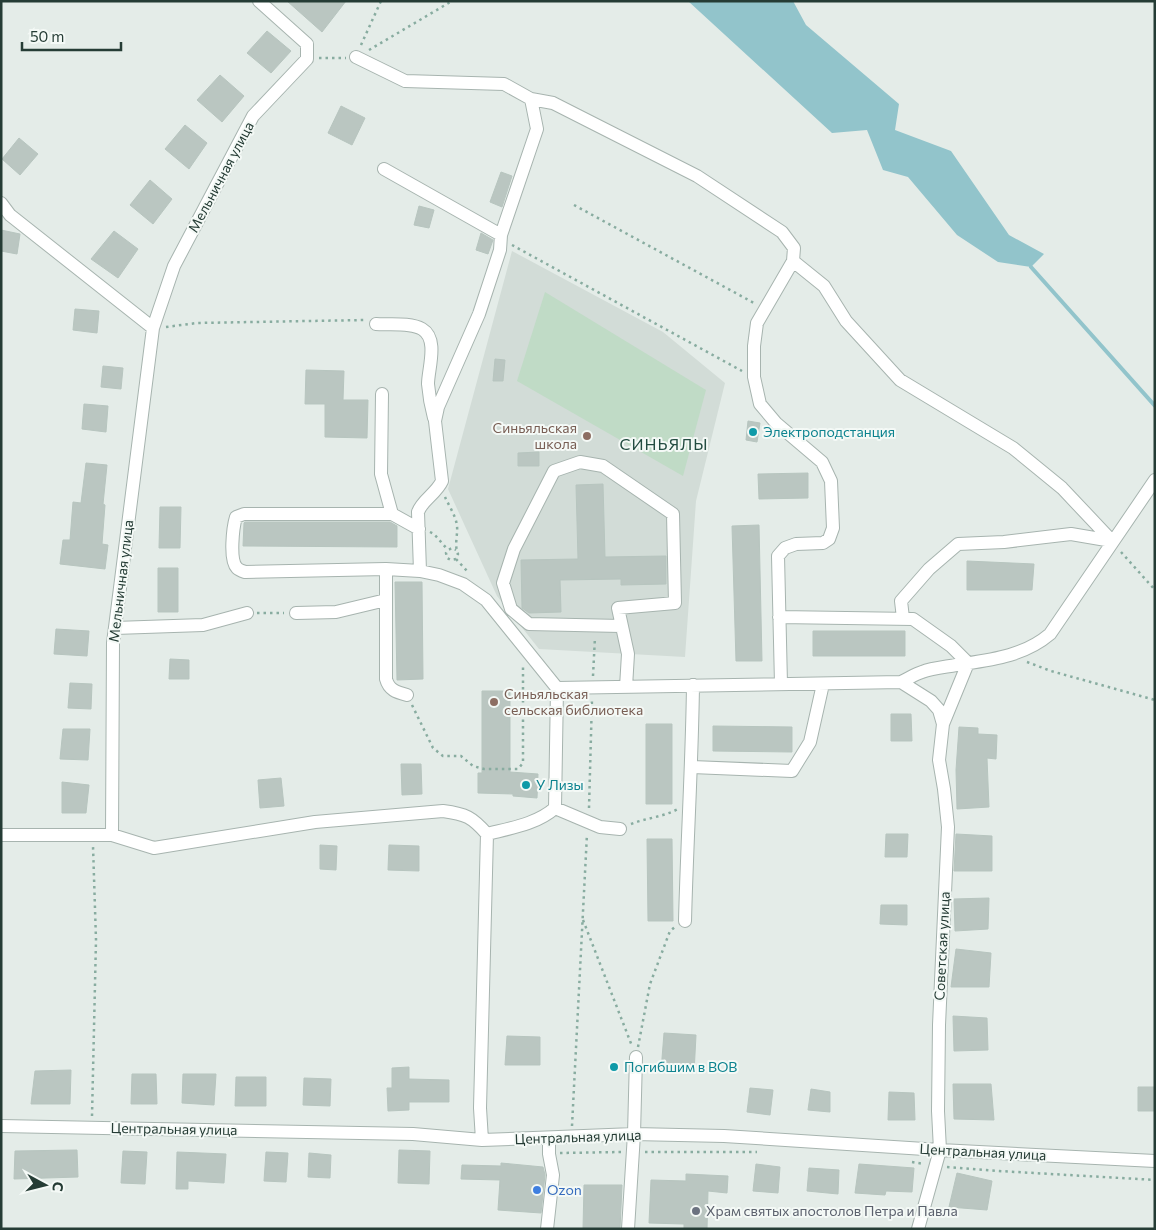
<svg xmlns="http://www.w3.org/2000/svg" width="1156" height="1230" font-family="Commissioner,sans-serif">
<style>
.built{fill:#d2dcd7}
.green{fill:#c0dbc6}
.water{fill:#92c4cb}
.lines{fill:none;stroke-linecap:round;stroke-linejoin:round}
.stream{stroke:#92c4cb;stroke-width:4}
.building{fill:#bac6c1;stroke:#b7c5bf}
.minor-casing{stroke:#a7b4af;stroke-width:14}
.path{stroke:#88aca0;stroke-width:2.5;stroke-dasharray:2.5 4;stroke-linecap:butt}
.minor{stroke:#fff;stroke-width:12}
.culture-dot{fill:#0f9aa8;stroke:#f4f9f6;stroke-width:2}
.education-dot{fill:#8d6e63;stroke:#f4f9f6;stroke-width:2}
.shop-dot{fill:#3f7fe0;stroke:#f4f9f6;stroke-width:2}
.worship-dot{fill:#6b7280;stroke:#f4f9f6;stroke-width:2}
.labels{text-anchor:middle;stroke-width:4;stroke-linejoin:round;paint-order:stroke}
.street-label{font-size:14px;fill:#253c35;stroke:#f4f9f6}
.education-label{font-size:14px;fill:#785e54;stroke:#f4f9f6;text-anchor:end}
.culture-label{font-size:14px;fill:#0d838f;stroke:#f4f9f6;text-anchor:start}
.shop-label{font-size:14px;fill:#366cbe;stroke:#f4f9f6;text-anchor:start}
.worship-label{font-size:14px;fill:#5b616d;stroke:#f4f9f6;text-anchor:start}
.quarter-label{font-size:16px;letter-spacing:1px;fill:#234c41;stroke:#f4f9f6}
</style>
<rect width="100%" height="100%" fill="#e4ece8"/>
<path class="built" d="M512,251L663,332L725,383L696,501L685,657L539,649L497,596L448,489Z"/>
<path class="green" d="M545,292L706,390L683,476L517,381Z"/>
<path class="water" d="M688,1H793L806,25L899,104L895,130L951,151L1009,235L1044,254L1031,267L998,262L957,235L908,177L883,170L867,130L832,133Z"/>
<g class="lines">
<path class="stream" d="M1031,267L1155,406"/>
</g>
<path class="building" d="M287,1H346L322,32Z
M267,31L291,51L271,73L247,53Z
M220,75L244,96L222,122L197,100Z
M341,106L365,118L352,145L328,133Z
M185,125L207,143L189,169L165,149Z
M19,138L38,154L20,175L2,159Z
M501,172L512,176L502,207L490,202Z
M150,180L172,199L153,224L130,205Z
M419,206L434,210L429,228L414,225Z
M1,230L20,234L17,254L1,251Z
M114,231L138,249L118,278L91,259Z
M481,233L493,240L488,254L476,250Z
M75,309L99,311L97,333L73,330Z
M495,359L505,360L503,381H493Z
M103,366L123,368L121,389L101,387Z
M306,370L344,371L343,400H368L367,438L325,437V404H305Z
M84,404L108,406L106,432L82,429Z
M748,421L760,423L757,442L746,440Z
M539,452V466H518V453Z
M86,463L107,465L103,504L105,505L102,544L108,545L105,569L60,564L63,540H70L73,502L81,503Z
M808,473V498L759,499L758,474Z
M603,484L605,557L666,556V584L621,585V579L560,580L561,612L529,613L522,608L521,560L578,559L576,485Z
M160,507H181L180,548H159Z
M245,522H390L397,526V547L243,546L244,523Z
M759,525L762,661H736L732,526Z
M967,561L1034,564L1032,590H967Z
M158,568H178V612H158Z
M395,582H422L423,679L397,680Z
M56,629L89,631L87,656L54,654Z
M813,631H905V656H813Z
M170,659L189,660V679H169Z
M70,683L92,684L91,709L68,708Z
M482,691H510V772L538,774L537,798L513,796V794L478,793V773H482Z
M891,714H911L912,741H891Z
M646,724H672V804H646Z
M713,726L792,727V752L713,751Z
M959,727L978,728V734L997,735L996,759L987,758L989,807L957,809L956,770Z
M63,729H90L88,760L60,759Z
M401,764H421L422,794L402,795Z
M281,778L284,806L260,808L258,780Z
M62,782L89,785L86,813H62Z
M886,834H908L907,857H885Z
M956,834L992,836V871H954Z
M647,839H672L673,921H648Z
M320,845L337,846L336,870L320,869Z
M389,845L419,846V871L388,870Z
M989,898L988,929L955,931L954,899Z
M881,905H907V925L880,924Z
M956,949L991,953L989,987H951Z
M953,1016L987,1018L988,1050L954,1051Z
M664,1033L696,1035L694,1073L661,1071Z
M507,1036L540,1037V1065H505Z
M409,1067V1079L449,1080V1102H409V1110L388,1111L387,1088H392V1068Z
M71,1070L70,1104H31L35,1071Z
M132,1074H156L157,1104H131Z
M183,1074H216L214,1105L182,1103Z
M236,1077H266V1106H235Z
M304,1078L331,1079L330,1106L303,1105Z
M953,1084H991L994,1120L954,1119Z
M1138,1087H1155V1111H1138Z
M750,1088L773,1090L770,1115L747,1112Z
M811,1089L830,1092V1112L808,1110Z
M889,1092L914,1093L915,1120H888Z
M77,1150L78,1177L14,1179L15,1151Z
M399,1150L430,1151L429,1184L398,1183Z
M123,1151L147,1152L145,1184L121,1183Z
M177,1152L226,1154L224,1183L188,1181V1189H176Z
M266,1152L288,1153L286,1182L264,1181Z
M309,1153L331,1155L330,1178L308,1177Z
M501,1163L543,1167L545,1175L541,1213L498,1210L500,1180L461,1179L462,1165L501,1166Z
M756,1164L780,1167L778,1193L753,1191Z
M859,1164L914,1168L912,1192L886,1191L885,1195L855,1193Z
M809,1168L839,1170L838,1194L807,1191Z
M957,1173L992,1181L987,1210L949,1207Z
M686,1174L728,1176L727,1193L708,1191L707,1229H684V1224L649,1223L651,1180L686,1181Z
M584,1185H622L620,1229H583Z"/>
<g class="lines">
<defs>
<path id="minor" d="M356,57L405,81L504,84L531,99L537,129L501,235L500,250L479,314L438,407L435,421L442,481C436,494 422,500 418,512L420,571
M531,99L553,103L697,176L782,232L794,248L793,261L757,323L754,346V377L760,404L776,423L822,462L831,481L833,528L829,539L823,543L796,544L785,548L778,556L781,684
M384,169L501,235
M1,203L10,215L153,328
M793,261L824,286L846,321L900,380L1013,448L1062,488L1112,541
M376,324C389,325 410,322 422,329C439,339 428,369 428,384C429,396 431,407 434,418
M382,394L381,474L392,514L419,529
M392,514H244L236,517C233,527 229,560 237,568C239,570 242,571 245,572L386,569L420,571L439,575L463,584L486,600L557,688L555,808C537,824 511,828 487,834
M386,569V679C389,690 396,692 407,695
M296,613L336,612L386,600
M779,617L913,619L951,646L968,663L943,724
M903,618L901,601L929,569L958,544L1004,542L1071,534L1112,541
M621,626L529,624L511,609L503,583L514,549L554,471L580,462L603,466L673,514L675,603L618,608L628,654L626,687
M115,628L203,625L247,613
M901,682L931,701L939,710L943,724L939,760L944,789L948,827L939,1025L938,1111L940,1150L918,1229
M557,688L901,682C908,679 915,674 922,672C932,668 945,667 956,665C989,660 1023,657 1050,634L1155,480
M692,767L792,771L810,742L823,684
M555,808L600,827L620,829
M1,835H112L154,848L315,822L443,811C466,814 472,817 487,834L480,1108L482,1140
M112,835L113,643L153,328L174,266L253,116L307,59V44L259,1
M685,921C687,842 692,764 693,685
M1,1126L413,1134L482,1140L634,1134L724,1136L940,1150L1155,1161
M547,1229L553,1175L549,1154V1138
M628,1229L634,1134L636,1057"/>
</defs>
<use href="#minor" class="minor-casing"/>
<path class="path" d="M361,45L381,1
M369,50L452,1
M319,58H346
M574,205L754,303
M512,245L742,371
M166,327L197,323L365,320
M445,497C449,506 456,516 457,526C458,535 454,545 458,554L456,559L451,560L447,558L446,553L448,550L452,548L456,550
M430,532L434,534L448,550
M1121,552L1155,590
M456,559L468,572
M257,613H284
M1027,662L1051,671L1155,700
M593,676L595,637
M412,705L433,748L443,756H461L473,766L484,769H518L523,763V666
M589,808L592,699
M631,824C646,818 663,817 678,809
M583,920L632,1046
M638,1047L650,984L670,931L675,927
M92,1116L96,940L93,846
M572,1126L587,834
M645,1152H757
M560,1153L622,1152
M912,1162L924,1164
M947,1167L999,1171L1155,1180"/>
<use href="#minor" class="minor"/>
</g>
<g class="culture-dot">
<circle cx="753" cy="432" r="5"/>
<circle cx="526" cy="785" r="5"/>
<circle cx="614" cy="1067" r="5"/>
</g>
<g class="education-dot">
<circle cx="587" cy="436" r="5"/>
<circle cx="494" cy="702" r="5"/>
</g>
<circle class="shop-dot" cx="537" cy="1190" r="5"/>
<circle class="worship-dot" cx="696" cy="1211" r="5"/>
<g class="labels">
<g class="street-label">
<text transform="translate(221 177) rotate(-62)" y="5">Мельничная улица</text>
<text transform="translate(121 581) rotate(-83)" y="5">Мельничная улица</text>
<text transform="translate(942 946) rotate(-87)" y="5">Советская улица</text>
<text transform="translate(174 1129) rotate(1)" y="5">Центральная улица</text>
<text transform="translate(578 1137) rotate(-2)" y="5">Центральная улица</text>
<text transform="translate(983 1152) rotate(3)" y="5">Центральная улица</text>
</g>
<g class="education-label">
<text x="577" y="433">Синьяльская<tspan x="577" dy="16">школа</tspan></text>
<text x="504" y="699" text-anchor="start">Синьяльская<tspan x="504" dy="16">сельская библиотека</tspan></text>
</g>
<g class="culture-label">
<text x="763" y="437">Электроподстанция</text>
<text x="536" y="790">У Лизы</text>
<text x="624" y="1072">Погибшим в ВОВ</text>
</g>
<g class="shop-label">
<text x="547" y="1195">Ozon</text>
</g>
<g class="worship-label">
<text x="706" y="1216">Храм святых апостолов Петра и Павла</text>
</g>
<g class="quarter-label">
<text x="664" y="450">СИНЬЯЛЫ</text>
</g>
</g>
<rect width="1156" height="1230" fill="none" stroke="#253c35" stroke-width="5"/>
<g transform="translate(45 1185) rotate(97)" stroke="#f4f9f6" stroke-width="4" paint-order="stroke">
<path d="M0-4L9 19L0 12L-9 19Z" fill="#253c35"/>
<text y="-8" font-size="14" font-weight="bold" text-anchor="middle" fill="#253c35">С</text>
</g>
<path d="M22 42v8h99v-8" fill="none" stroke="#253c35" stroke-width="2.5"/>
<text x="30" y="42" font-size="15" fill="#253c35" stroke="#f4f9f6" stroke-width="4" paint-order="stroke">50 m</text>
</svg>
